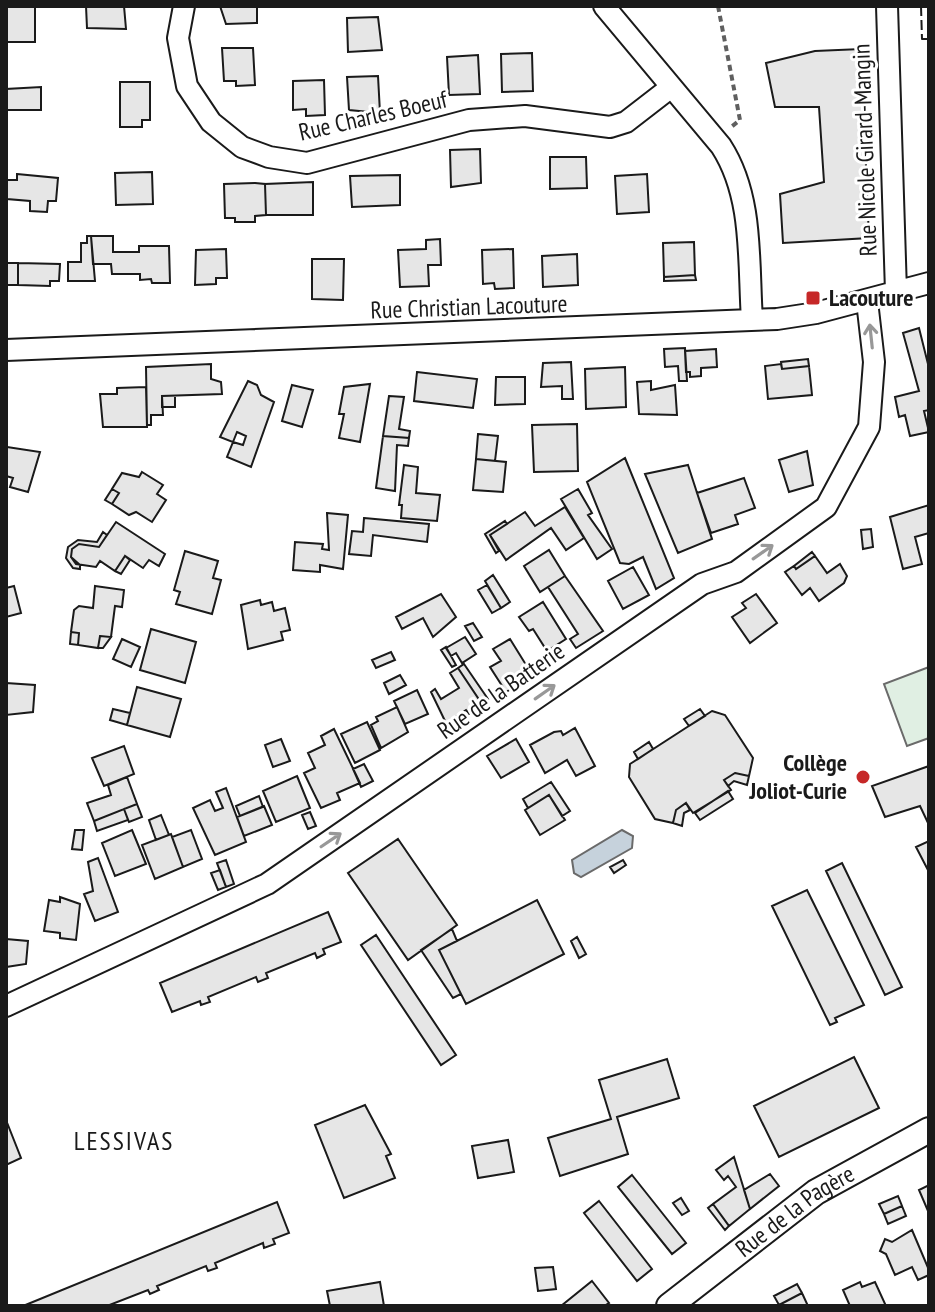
<svg xmlns="http://www.w3.org/2000/svg" width="935" height="1312" font-family="'PT Sans Narrow',sans-serif">
<style>
.green{fill:#e0efe3;stroke:#6a6a6a;stroke-width:2}
.water{fill:#c6d2dc;stroke:#6a6a6a;stroke-width:2}
.building{fill:#e6e6e6;stroke:#1a1a1a;stroke-width:2;fill-rule:evenodd}
.lines{fill:none;stroke-linecap:round;stroke-linejoin:round}
.minor-casing{stroke:#1a1a1a;stroke-width:24}
.tertiary-casing{stroke:#1a1a1a;stroke-width:28}
.path{stroke:#5f5f5f;stroke-width:4;stroke-dasharray:6 4;stroke-linecap:butt}
.minor{stroke:#fff;stroke-width:20}
.tertiary{stroke:#fff;stroke-width:24}
.fence{stroke:#1a1a1a;stroke-width:2;stroke-dasharray:10 4;stroke-linecap:butt}
.oneway{stroke:#989898}
.poi-dot{fill:#c62828;stroke:#fff;stroke-width:3}
.labels{text-anchor:middle;stroke-width:6;stroke-linejoin:round;paint-order:stroke}
.street-label{font-size:24px;fill:#1a1a1a;stroke:#fff}
.poi-label{font-size:24px;font-weight:bold;fill:#1a1a1a;stroke:#fff;text-anchor:start}
.neighbourhood-label{font-size:26px;letter-spacing:2px;fill:#1a1a1a;stroke:#fff}
</style>
<rect width="100%" height="100%" fill="#fff"/>
<path class="green" d="M929,667V738L907,746L884,684Z"/>
<path class="water" d="M622,830L633,836L632,848L581,877L574,873L572,860Z"/>
<path class="building" d="M6,6H35V42H6Z
M86,6H124L126,29L87,28Z
M220,6H257V23L226,24Z
M378,17L382,50L348,52L347,18Z
M222,48H253L255,85L236,86V81H224Z
M861,49L869,238L783,243L780,194L824,182L819,107H775L766,63L815,51Z
M532,53L533,91L502,92L501,54Z
M478,55L480,94L449,95L447,57Z
M378,76L380,113L349,110L347,77Z
M324,80L325,115L306,116V109L293,110V81Z
M120,82H150V120H142V127H120Z
M41,87V110H6V89Z
M480,149L481,183L451,187L450,150Z
M550,157H586L587,188L550,189Z
M152,172L153,204L116,205L115,173Z
M17,174L58,178L56,201H48L47,212L30,211V201L7,199V180H17Z
M647,174L649,212L617,214L615,176Z
M400,175V205L352,207L350,176Z
M313,182V215H266L265,184Z
M255,183L265,184L266,215L255,216V222H235V218H225L224,184Z
M87,236H91L95,281H68V262H81V243H87Z
M91,236H113V252H139V246H169L170,283H152L151,279L140,280V274H112L111,264H93Z
M440,239L441,265H428L429,286L400,287L398,250L426,249V240Z
M694,242L695,275L664,277L663,243Z
M226,249L227,278H216V284L195,285L196,250Z
M513,249L514,288L495,289L494,283L483,284L482,250Z
M577,254L578,285L543,287L542,256Z
M312,259H344L343,300L312,299Z
M6,263H18V285H6Z
M18,263L60,264L59,281H50V286L18,285Z
M695,275L696,280L664,281V277Z
M919,328L929,368V410L924,411L929,432L910,436L905,415L899,417L895,397L919,391L903,333Z
M685,348L687,381H679L678,366L665,367L664,349Z
M716,349L717,367L701,368V376L690,377V372H686L685,351Z
M808,359L809,366L782,369L781,362Z
M571,362L573,399H562V386L541,387L543,363Z
M211,364V379L221,382L222,394L162,396L163,415H151V425H147L146,367Z
M781,364L782,369L809,366L812,395L768,399L765,366Z
M625,367L626,407L586,409L585,369Z
M417,372L477,379L473,408L414,401Z
M496,377H525V404L495,405Z
M248,381L257,385L261,395L274,402L251,467L227,457L233,442L220,437ZM237,432L246,436L243,445L233,442Z
M651,381V390L675,385L677,415L639,414L637,382Z
M370,384L360,442L339,438L344,414H339L344,387Z
M292,385L313,390L302,427L282,421Z
M146,387L147,427H103L100,394H117V388Z
M162,396H175V407H162Z
M389,396L404,397L399,429L410,431L409,438L383,436Z
M577,424L578,471L534,472L532,425Z
M478,434L498,436L495,461L476,459Z
M383,436L409,438L408,446L397,445L395,491L376,488Z
M7,447L40,452L28,492L10,487L13,478L6,476Z
M807,451L813,485L789,492L779,460Z
M625,458L674,578L656,589L643,557L629,564L620,563L587,482Z
M476,459L506,462L503,492L473,490Z
M404,465L418,467L416,493L440,495L437,521L401,518L402,505H399Z
M688,465L712,539L678,553L645,474Z
M142,472L163,485L157,494L166,500L152,522L136,512L129,515L112,504L119,493L112,489L122,473L139,477Z
M744,478L755,508L735,515L738,524L711,533L697,493Z
M112,489L119,493L112,504L105,500Z
M578,489L592,513L588,515L612,549L597,559L561,499Z
M929,505V533L915,537L922,564L903,569L890,517Z
M565,507L584,538L566,550L551,528L506,560L490,535L525,512L535,526Z
M327,513L348,515L343,569L320,565V572L293,570L295,542L323,544L322,549L329,550Z
M364,518L429,524L427,542L373,535L371,556L349,554L352,531L363,532Z
M505,521L507,524L490,535L499,551L496,553L485,534Z
M116,522L165,554L159,566L149,560L143,568L125,556L115,571L100,561L96,567L76,564L71,557L72,549L79,544L99,547Z
M871,529L873,547L863,549L861,530Z
M103,532L107,535L99,547L79,544L72,549L71,557L80,565V569L73,568L66,558L68,547L78,540L97,542Z
M549,550L565,576L540,592L524,566Z
M185,551L218,561L213,578L221,580L212,614L176,604L180,592L174,590Z
M812,552L815,556L796,569L794,566Z
M125,556L130,560L121,574L115,571Z
M815,556L827,573L840,564L847,576L844,583L819,601L810,588L802,595L785,572L794,566L796,569Z
M633,567L649,595L623,609L608,581Z
M493,575L510,602L501,608L485,581Z
M565,576L603,631L576,648L570,639L578,634L548,587Z
M487,585L501,608L492,613L478,590Z
M14,586L21,613L6,617V588Z
M95,586L124,590L122,607L115,606L111,637L100,636L98,648L78,645L79,633L71,632L74,610L79,606L93,608Z
M441,594L456,617L433,637L423,618L402,629L396,617Z
M756,594L777,623L750,643L732,617L746,608L742,603Z
M260,600L261,605L272,602L274,611L285,608L290,630L281,632L283,640L248,649L241,605Z
M543,602L566,639L547,651L533,629L529,631L519,617Z
M473,623L482,637L474,641L465,626Z
M151,629L196,642L185,683L140,670Z
M71,632L79,633L78,645L70,644Z
M100,636L111,637L103,648H98Z
M465,637L476,654L462,663L456,653L451,656L446,648Z
M122,639L140,647L131,667L113,659Z
M510,639L528,668L524,670L529,678L506,692L490,667L501,661L493,649Z
M446,647L456,665L452,667L441,650Z
M391,652L395,660L376,668L372,660Z
M464,664L488,699L482,704L458,668Z
M458,668L480,701L471,707L473,712L469,714L466,710L446,723L431,692L435,689L441,699L459,688L450,673Z
M400,675L406,685L389,694L384,683Z
M6,683L35,685L33,712L6,715Z
M137,687L181,699L170,737L127,725Z
M417,690L428,714L405,724L394,701Z
M397,707L408,732L381,748L371,725L378,721L376,717Z
M113,709L130,713L127,725L110,720Z
M700,709L705,716L689,726L684,719Z
M712,711L725,715L753,758L749,776L735,773L724,780L731,790L693,813L686,803L676,810L673,823L655,819L629,777L630,764Z
M367,722L380,750L355,763L341,734Z
M575,728L595,766L576,776L567,760L545,773L530,745L554,732L561,731L563,735Z
M334,729L360,783L337,793L340,800L321,808L304,773L315,768L308,753L325,745L321,736Z
M281,739L290,761L273,767L265,745Z
M516,739L529,762L501,778L487,756Z
M649,742L653,749L638,759L634,752Z
M124,746L134,774L104,786L92,758Z
M364,764L373,781L361,787L353,769Z
M929,766V825L920,806L885,817L872,786Z
M735,773L749,776L747,785L734,781L728,786L724,780Z
M297,776L310,808L276,822L263,791Z
M127,777L137,804L94,821L87,803L111,795L108,785Z
M551,782L570,811L562,816L549,795L528,808L523,799Z
M226,788L246,842L215,855L193,808L210,800L215,811L223,808L216,792Z
M728,791L733,799L700,820L695,813Z
M549,795L565,820L540,835L525,810Z
M259,796L263,807L240,816L236,806Z
M686,803L690,810L684,813L682,826L673,823L676,810Z
M137,804L142,817L129,822L124,809Z
M264,806L272,825L244,836L237,817Z
M124,809L128,820L97,831L94,821Z
M310,812L316,826L308,829L302,815Z
M161,815L169,835L156,840L149,820Z
M75,830H84L82,850L72,849Z
M132,830L146,864L115,876L102,843Z
M191,830L202,859L183,867L172,837Z
M171,834L183,867L155,879L142,845Z
M398,839L457,925L408,960L348,873Z
M929,841V872L916,847Z
M98,858L118,912L95,921L84,894L93,891L88,862Z
M226,860L234,884L226,887L217,863Z
M623,860L626,865L614,873L610,867Z
M842,863L902,987L885,995L826,871Z
M220,870L226,887L218,890L211,873Z
M807,890L864,1005L835,1018L837,1022L830,1025L772,906Z
M60,897L80,904L76,940L60,938V933L44,931L49,900L60,902Z
M537,900L564,954L466,1004L439,950Z
M328,912L341,942L323,949L325,954L317,958L315,953L266,973L268,978L258,982L256,977L208,997L210,1002L201,1005L200,1001L172,1012L160,983Z
M452,929L457,941L439,950L461,994L453,998L421,950Z
M376,935L456,1055L441,1065L361,945Z
M577,937L586,954L579,958L571,941Z
M6,939L28,941L26,964L6,967Z
M854,1057L879,1108L779,1157L754,1106Z
M667,1059L679,1098L617,1117L628,1154L560,1176L548,1138L611,1119L599,1080Z
M365,1105L391,1154L386,1156L395,1178L344,1198L315,1125Z
M6,1120L21,1158L6,1165Z
M508,1140L514,1172L478,1178L472,1146Z
M734,1157L750,1209L729,1226L713,1204L736,1187L728,1176L724,1180L716,1170Z
M770,1174L779,1186L750,1209L744,1190Z
M632,1175L686,1243L672,1254L618,1187Z
M929,1185V1211H928L919,1190Z
M898,1196L902,1206L884,1214L879,1204Z
M681,1198L689,1211L682,1215L673,1203Z
M599,1201L652,1269L637,1281L584,1213Z
M277,1202L289,1233L273,1239L275,1244L264,1248L263,1243L215,1263L217,1268L208,1271L206,1266L157,1286L159,1290L150,1294L148,1290L107,1306H23Z
M713,1204L729,1226L725,1230L708,1208Z
M902,1206L906,1216L888,1224L884,1214Z
M912,1230L929,1270V1275L918,1280L912,1267L895,1275L886,1254L880,1251L885,1239L892,1242Z
M553,1267L556,1289L538,1291L535,1268Z
M592,1281L609,1303L604,1306H561Z
M380,1282L384,1306H330L327,1291Z
M860,1282L862,1287L875,1282L886,1306H850L843,1290Z
M797,1284L802,1293L779,1305L774,1296Z
M802,1293L808,1306H777L779,1305Z"/>
<g class="lines">
<defs>
<path id="minor" d="M184,6L178,38L187,86L211,122L242,147L269,157L307,163L469,120L525,116L610,127L626,122L670,88
M604,6L721,146C754,197 748,262 752,320
M887,6L896,292
M6,350L777,319L816,313L929,283
M6,1006L267,884L702,584L736,572L826,507L869,427L874,362L867,301"/>
<g id="tertiary">
<path id="s1" d="M669,1306L816,1192L929,1130"/>
</g>
</defs>
<use href="#minor" class="minor-casing"/>
<use href="#tertiary" class="tertiary-casing"/>
<path class="path" d="M718,6L740,120L730,128"/>
<use href="#minor" class="minor"/>
<use href="#tertiary" class="tertiary"/>
<path class="fence" d="M921,6L922,39H929"/>
</g>
<defs><path id="oneway-shaft" d="M-6 0H5M1.5-3L5.5 0L1.5 3" fill="none" stroke-width="1.6" stroke-linecap="round" stroke-linejoin="round" transform="scale(2)"/></defs>
<g class="oneway">
<use href="#oneway-shaft" transform="translate(871 336) rotate(-96)"/>
<use href="#oneway-shaft" transform="translate(763 552) rotate(-35)"/>
<use href="#oneway-shaft" transform="translate(545 692) rotate(-35)"/>
<use href="#oneway-shaft" transform="translate(331 840) rotate(-34)"/>
</g>
<g class="poi-dot">
<rect x="805" y="290" width="16" height="16" rx="4"/>
<circle cx="863" cy="777" r="8"/>
</g>
<g class="labels">
<g class="street-label">
<text transform="translate(373 116) rotate(-13)" y="8">Rue Charles Boeuf</text>
<text transform="translate(865 150) rotate(-92)" y="8">Rue Nicole Girard-Mangin</text>
<text transform="translate(469 307) rotate(-2)" y="8">Rue Christian Lacouture</text>
<text transform="translate(501 691) rotate(-35)" y="8">Rue de la Batterie</text>
<text dy="8" stroke="none"><textPath href="#s1" startOffset="158">Rue de la Pagère</textPath></text>
</g>
<g class="poi-label">
<text x="829" y="306">Lacouture</text>
<text x="847" y="771" text-anchor="end">Collège<tspan x="847" dy="28">Joliot-Curie</tspan></text>
</g>
<g class="neighbourhood-label">
<text x="124" y="1150">LESSIVAS</text>
</g>
</g>
<rect width="935" height="1312" fill="none" stroke="#1a1a1a" stroke-width="16"/>
</svg>
